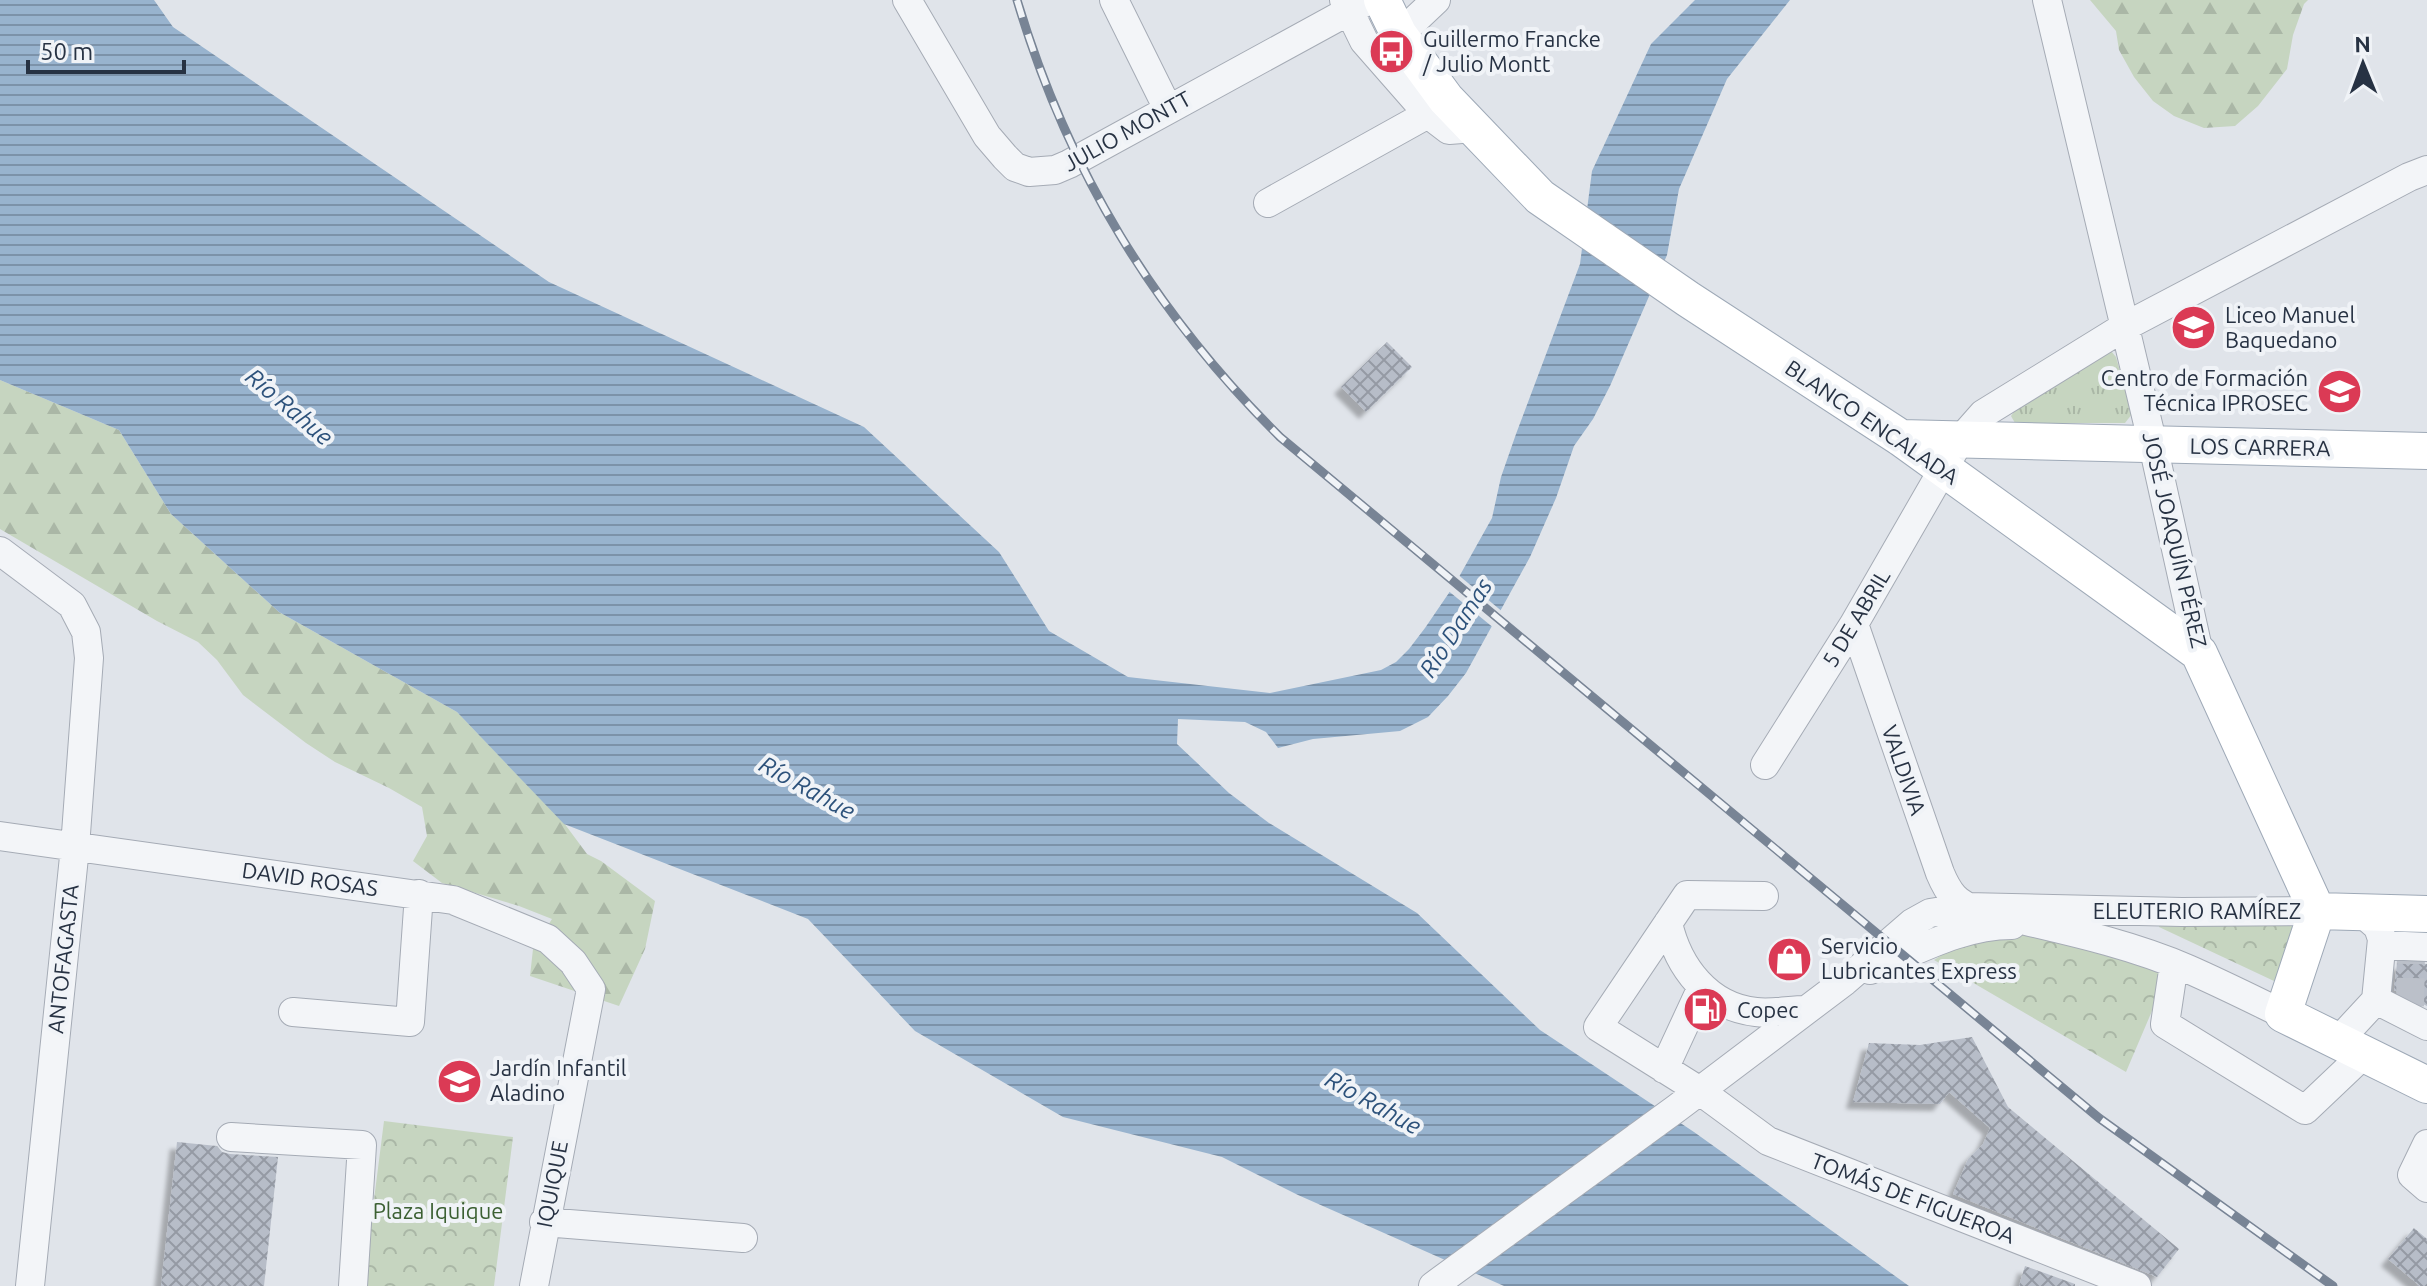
<svg xmlns="http://www.w3.org/2000/svg" width="2427" height="1286" font-family="Ubuntu,sans-serif">
<style>
.grass{fill:url(#grass-tufts)}
.forest{fill:url(#forest-firs)}
.park{fill:url(#park-crowns)}
.water{fill:url(#water-rules)}
.pier{fill:#e0e4ea}
.building{fill:url(#building-cross-hatch);filter:url(#shadow)}
.lines{fill:none;stroke-linecap:round;stroke-linejoin:round}
.minor-tunnel{stroke:#bbc0c9;stroke-width:28;stroke-dasharray:28 14;stroke-linecap:butt}
.minor-casing{stroke:#a5abb5;stroke-width:30}
.major-casing{stroke:#9ea9b7;stroke-width:38}
.minor{stroke:#f3f5f8;stroke-width:28}
.major{stroke:#fff;stroke-width:36}
.rail-casing{stroke:#788495;stroke-width:9}
.rail{stroke:#f0f3f7;stroke-width:6;stroke-dasharray:18;stroke-linecap:butt}
.labels{text-anchor:middle;stroke-width:8;stroke-linejoin:round;paint-order:stroke}
.poi-label{font-size:22px;fill:#273243;stroke:#f0f3f7;text-anchor:start}
.street-label{font-size:22px;fill:#273243;stroke:#f0f3f7}
.park-label{font-size:22px;fill:#3c6033;stroke:#f0f3f7}
.water-label{font-size:24px;font-style:italic;fill:#2d527b;stroke:#f0f3f7}
</style>
<defs>
<pattern id="grass-tufts" width="24" height="20" patternUnits="userSpaceOnUse" patternTransform="scale(2)"><rect width="24" height="20" fill="#c6d5c0"/><path d="M3 7l-1-3M5 7V3M7 7l1-3M15 17l-1-3M17 17v-4M19 17l1-3" fill="none" stroke="#aab7a6"/></pattern>
<pattern id="forest-firs" width="22" height="20" patternUnits="userSpaceOnUse" patternTransform="scale(2)"><rect width="22" height="20" fill="#c6d5c0"/><path d="M5 1l3.5 6h-7zM16 11l3.5 6h-7z" fill="#aab7a6"/></pattern>
<pattern id="park-crowns" width="20" height="18" patternUnits="userSpaceOnUse" patternTransform="scale(2)"><rect width="20" height="18" fill="#c6d5c0"/><path d="M2 6a3 3 0 1 1 6 0M12 15a3 3 0 1 1 6 0" fill="none" stroke="#aab7a6"/></pattern>
<pattern id="water-rules" width="6" height="5" patternUnits="userSpaceOnUse" patternTransform="scale(2)"><rect width="6" height="5" fill="#98b3ce"/><path d="M0 2.5h6" fill="none" stroke="#7c92a9"/></pattern>
<pattern id="building-cross-hatch" width="8" height="8" patternUnits="userSpaceOnUse" patternTransform="scale(2)"><rect width="8" height="8" fill="#b7bdc8"/><path d="M0 0l8 8M0 8l8-8" fill="none" stroke="#959aa4"/></pattern>
<filter id="shadow"><feDropShadow dx="-7" dy="7" stdDeviation="2" flood-color="#0004"/></filter>
</defs>
<rect width="100%" height="100%" fill="#e0e4ea"/>
<path class="grass" d="M2111,351L2116,357L2132,414L2125,423H2015L2011,416L2018,406Z"/>
<path class="forest" d="M2090,0H2308L2304,4L2293,35L2287,69L2258,106L2235,126L2204,128L2174,116L2153,101L2134,77L2119,50L2116,31Z
M0,380L119,430L171,514L279,612L457,712L564,823L587,854L601,861L655,901L645,949L619,1006L530,976L533,949L552,919L519,906L442,883L413,861L427,836L422,807L389,788L335,762L306,743L243,695L217,660L198,642L157,621L0,529Z"/>
<path class="park" d="M2160,915L2304,919L2292,977L2274,981L2159,927Z
M2011,934L2040,936L2169,971L2126,1072L1934,960L1959,944Z
M384,1121L513,1137L494,1286H363Z"/>
<path class="water" d="M0,0H154L173,27L549,282L864,427L999,552L1049,631L1128,677L1270,693L1381,670L1396,662L1409,649L1425,628L1455,584L1492,518L1501,477L1516,434L1580,264L1592,171L1651,44L1695,0H1790L1727,79L1679,189L1667,255L1610,386L1593,419L1574,446L1556,498L1530,557L1466,673L1448,696L1428,717L1400,731L1313,739L1278,748L1266,732L1245,722L1178,719L1177,744L1229,793L1269,823L1417,913L1540,1030L1694,1132L1909,1286H1504L1298,1195L1222,1157L1063,1117L915,1031L808,919L564,824L457,712L279,612L171,514L119,430L0,380Z"/>
<path class="pier" d="M1456,573L1504,613L1495,629L1446,589Z"/>
<path class="building" d="M1387,342L1412,367L1366,412L1341,387Z
M2397,963L2427,964V1006L2394,990Z
M1972,1037L2008,1107L2179,1249L2157,1277L1953,1194L1968,1159L1983,1144L1990,1128L1949,1092L1940,1104L1853,1102L1869,1043L1920,1045Z
M177,1142L217,1146L222,1152L230,1154L278,1157L264,1286H161Z
M2414,1228L2427,1239V1286H2420L2388,1259Z
M2025,1266L2075,1284V1286H2019Z"/>
<g class="lines">
<path class="minor-tunnel" d="M2410,1006L2411,954"/>
<defs>
<path id="minor" d="M907,0L987,136L1005,157L1015,167L1029,172L1055,170L1069,164L1369,0
M1114,0L1168,109
M1344,0L1364,41L1428,114L1449,130L1462,129L1470,124
M2047,0L2153,445L2199,653
M1399,35L1436,0
M1268,203L1428,114
M0,551L72,605L86,632L89,658L75,847L30,1286
M1854,624L1940,873C1948,892 1956,905 1978,910
M1765,765L1854,624L1960,440L1983,414L2124,327L2409,177L2427,170
M0,836L453,900L548,939L573,962L591,989L534,1286
M1764,896L1687,895L1598,1027L1700,1091L1768,1141L2137,1286
M2022,920C2078,933 2135,946 2188,969C2220,983 2252,999 2283,1014
M1668,923C1678,967 1708,1007 1756,1012C1772,1014 1790,1010 1806,1010
M2382,945L2427,947
M2174,964L2165,1024L2305,1110L2364,1054
M1870,970C1917,951 1961,925 2012,925
M2376,1000L2427,1026
M293,1012L410,1022L419,894
M2338,1041L2376,1000L2382,939L2378,927L2361,912
M1664,1069L1702,987
M231,1137L362,1145L353,1286
M2427,1144L2412,1175L2427,1188
M544,1222L743,1238
M1433,1286L1677,1108L1845,981L1912,923L1930,913L1967,907L2182,912L2317,911"/>
<path id="major" d="M1382,0L1399,35L1446,99L1540,197L1688,299L1901,438L2199,653L2317,911L2283,1014L2427,1085
M1901,438L2427,451
M2317,911L2427,914"/>
</defs>
<use href="#minor" class="minor-casing"/>
<use href="#major" class="major-casing"/>
<use href="#minor" class="minor"/>
<use href="#major" class="major"/>
<defs>
<path id="rail" d="M1017,0C1068,171 1154,312 1280,437L2099,1118L2333,1286"/>
</defs>
<use href="#rail" class="rail-casing"/>
<use href="#rail" class="rail"/>
</g>
<defs>
<symbol id="bus-disc" viewBox="-11 -11 22 22"><circle r="9.5" fill="#db3a55" stroke="#f0f3f7"/><path d="M-5-6H5V4H4V6H2V4H-2V6H-4V4H-5ZM-3.5-4V0h7V-4ZM-3.5 1.2v1.5H-2V1.2ZM2 1.2v1.5H3.5V1.2Z" fill="#fff"/></symbol>
<symbol id="school-disc" viewBox="-11 -11 22 22"><circle r="9.5" fill="#db3a55" stroke="#f0f3f7"/><path d="M0-5L7-2L0 1L-7-2ZM-4 1L0 2.5L4 1V4Q0 6-4 4Z" fill="#fff"/></symbol>
<symbol id="university-disc" viewBox="-11 -11 22 22"><circle r="9.5" fill="#db3a55" stroke="#f0f3f7"/><path d="M0-5L7-2L0 1L-7-2ZM-4 1L0 2.5L4 1V4Q0 6-4 4Z" fill="#fff"/></symbol>
<symbol id="shop-disc" viewBox="-11 -11 22 22"><circle r="9.5" fill="#db3a55" stroke="#f0f3f7"/><path d="M-5-2.5h2.3a2.7 3.5 0 0 1 5.4 0H5L5.5 6h-11ZM-1.5-2.5h3a1.5 2.3 0 0 0-3 0Z" fill="#fff"/></symbol>
<symbol id="fuel-disc" viewBox="-11 -11 22 22"><circle r="9.5" fill="#db3a55" stroke="#f0f3f7"/><path d="M-5.5-6h7V0h2V4h1.3V-2.5L3-4.5l.8-.8L6-3V5H2.5V1h-1V6h-7ZM-4.2-4.7v3.2H.2V-4.7Z" fill="#fff"/></symbol>
</defs>
<g fill-rule="evenodd">
<use href="#bus-disc" x="1366" y="26" width="51" height="51"/>
<use href="#school-disc" x="2168" y="302" width="51" height="51"/>
<use href="#university-disc" x="2314" y="366" width="51" height="51"/>
<use href="#shop-disc" x="1764" y="934" width="51" height="51"/>
<use href="#fuel-disc" x="1680" y="984" width="51" height="51"/>
<use href="#school-disc" x="434" y="1056" width="51" height="51"/>
</g>
<g class="labels">
<g class="poi-label">
<text x="1423" y="47">Guillermo Francke<tspan x="1423" dy="25">/ Julio Montt</tspan></text>
<text x="2225" y="323">Liceo Manuel<tspan x="2225" dy="25">Baquedano</tspan></text>
<text x="2308" y="386" text-anchor="end">Centro de Formación<tspan x="2308" dy="25">Técnica IPROSEC</tspan></text>
<text x="1821" y="954">Servicio<tspan x="1821" dy="25">Lubricantes Express</tspan></text>
<text x="1737" y="1018">Copec</text>
<text x="490" y="1076">Jardín Infantil<tspan x="490" dy="25">Aladino</tspan></text>
</g>
<g class="street-label">
<text transform="translate(1127 131) rotate(-29)" y="8">JULIO MONTT</text>
<text transform="translate(1872 422) rotate(34)" y="8">BLANCO ENCALADA</text>
<text transform="translate(2260 447) rotate(1)" y="8">LOS CARRERA</text>
<text transform="translate(2175 540) rotate(77)" y="8">JOSÉ JOAQUÍN PÉREZ</text>
<text transform="translate(1856 618) rotate(-59)" y="8">5 DE ABRIL</text>
<text transform="translate(1904 770) rotate(71)" y="8">VALDIVIA</text>
<text transform="translate(310 879) rotate(8)" y="8">DAVID ROSAS</text>
<text x="2197" y="919">ELEUTERIO RAMÍREZ</text>
<text transform="translate(63 959) rotate(-84)" y="8">ANTOFAGASTA</text>
<text transform="translate(552 1184) rotate(-79)" y="8">IQUIQUE</text>
<text transform="translate(1913 1198) rotate(21)" y="8">TOMÁS DE FIGUEROA</text>
</g>
<g class="park-label">
<text x="438" y="1219">Plaza Iquique</text>
</g>
<g class="water-label">
<text transform="translate(289 407) rotate(40)" y="8">Río Rahue</text>
<text transform="translate(1456 628) rotate(-57)" y="8">Río Damas</text>
<text transform="translate(807 788) rotate(29)" y="8">Río Rahue</text>
<text transform="translate(1373 1103) rotate(29)" y="8">Río Rahue</text>
</g>
</g>
<g transform="translate(2363 64) rotate(359)" stroke="#f0f3f7" stroke-width="6" paint-order="stroke">
<path d="M0-6L14 30L0 20L-14 30Z" fill="#273243"/>
<text y="-12" font-size="22" font-weight="bold" text-anchor="middle" fill="#273243">N</text>
</g>
<path d="M28 60v12h156v-12" fill="none" stroke="#273243" stroke-width="4"/>
<text x="40" y="60" font-size="24" fill="#273243" stroke="#f0f3f7" stroke-width="6" paint-order="stroke">50 m</text>
</svg>
